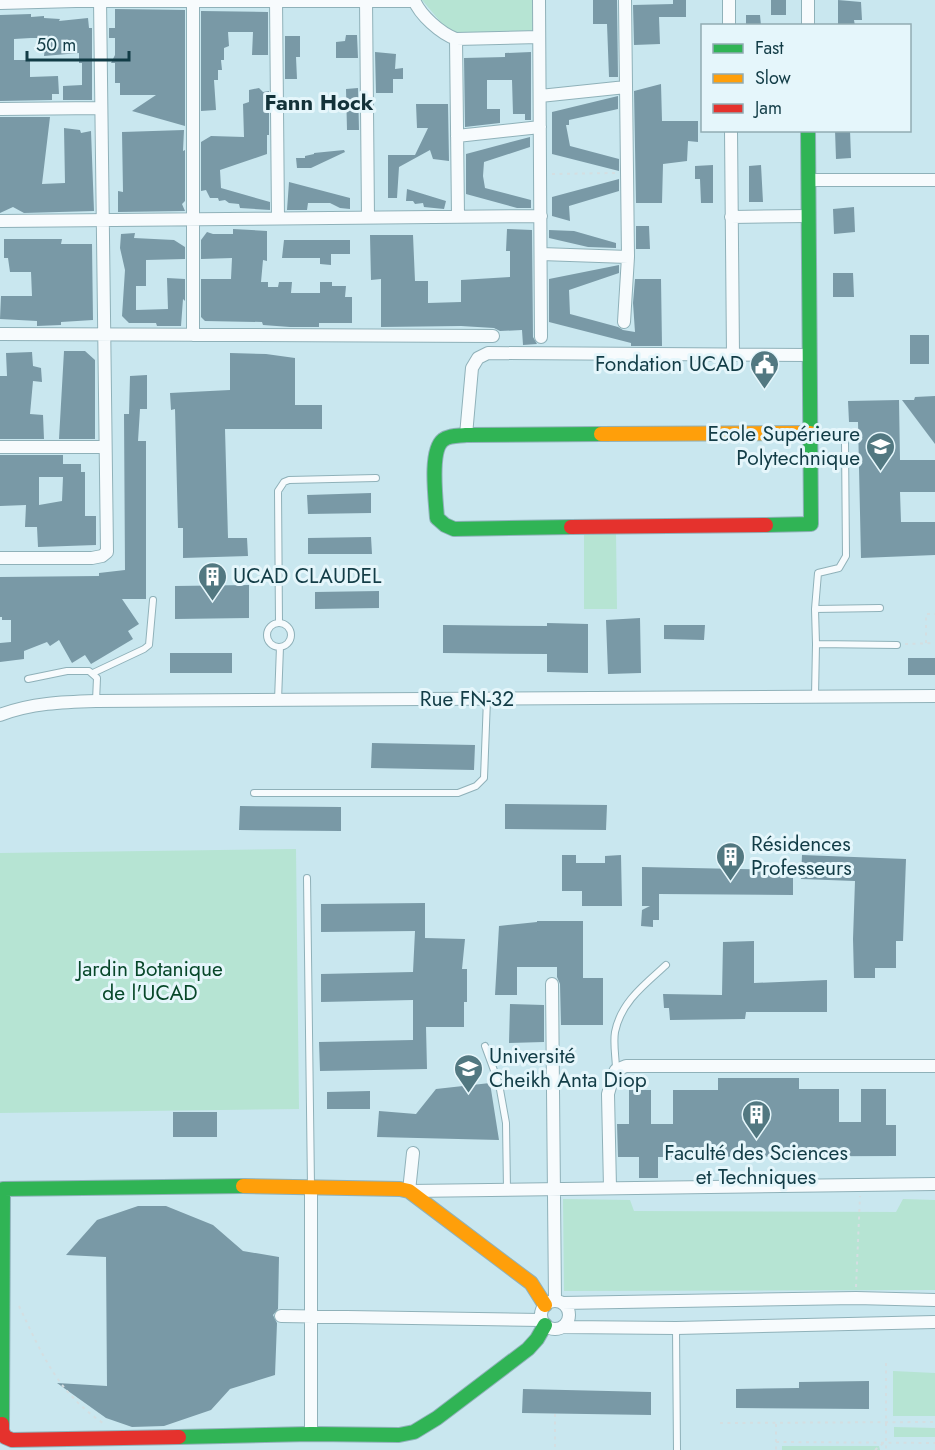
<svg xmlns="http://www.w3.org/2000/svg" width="935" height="1450" font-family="Jost,sans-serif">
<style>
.green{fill:#b6e4d3}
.building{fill:#7999a6;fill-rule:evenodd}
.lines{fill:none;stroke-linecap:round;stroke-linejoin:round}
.lane-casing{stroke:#8fb1b9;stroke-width:8}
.street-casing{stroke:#8fb1b9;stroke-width:14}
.fast-casing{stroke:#8fb1b9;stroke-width:16}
.slow-casing{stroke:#8fb1b9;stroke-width:16}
.jam-casing{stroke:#8fb1b9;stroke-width:16}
.path{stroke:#d4dee1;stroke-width:2;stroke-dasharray:3 4.5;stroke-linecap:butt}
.lane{stroke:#f7fbfd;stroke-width:6}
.street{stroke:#f7fbfd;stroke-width:12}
.fast{stroke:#30b455;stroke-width:14}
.slow{stroke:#ff9f0a;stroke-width:14}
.jam{stroke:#e5322d;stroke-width:14}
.labels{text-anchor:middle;stroke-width:6;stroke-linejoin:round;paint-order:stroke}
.poi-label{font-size:21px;fill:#123c46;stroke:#e5f6fb;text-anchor:start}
.street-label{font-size:21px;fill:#123c46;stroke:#e5f6fb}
.park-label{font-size:21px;fill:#074729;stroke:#e5f6fb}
.neighbourhood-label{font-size:22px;font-weight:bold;fill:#133239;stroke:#e5f6fb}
</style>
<rect width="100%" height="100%" fill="#c9e7ef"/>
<path class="green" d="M422,0H537L534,30L529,32L453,33L449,32Z
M584,532H616L617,609H584Z
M296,849L299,1109L0,1113V853Z
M563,1199L630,1200L634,1211L896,1212L903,1199L935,1200V1290L564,1291Z
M893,1371L935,1373V1416H893Z
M894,1427L935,1428V1437H894Z
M782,1446H879L880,1450H782Z"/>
<path class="building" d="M593,0H617L618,77H609L607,24H593Z
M673,0H686V17H659L660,44L634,45L633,5L673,4Z
M771,0H786V15H771Z
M838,0L861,2L862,20H854L855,26H838Z
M115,9L185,10V126L132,111L156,95H120V83H115V63H111L115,55V38H109V28H115Z
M201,11L268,12V55H252L253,32H228L229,46L224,48V60H221L222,70H218V80H214L216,110L201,111Z
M31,14V17L44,16V18L60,19L59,21L88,18L89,28H92V100H63V86L82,85V63H79V53L44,56L46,38H31L14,39V60H30V77L58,76L59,94H52V100L0,101V15Z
M746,15H760L761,26H746Z
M346,35H357L358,58H336V42L345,41Z
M285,36H300V57H296L297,79H285Z
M375,52L396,54L395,69L403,68V79H393V93H376Z
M531,52V120H525V114H513L512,80H487V109H500V123L465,127L464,58L505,57V53Z
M661,84L662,121H698V142L688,141L687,161L663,164L662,203H636L634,91Z
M259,88L263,92L269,91V135H267V154L220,170L221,188L270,202V210L240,208L239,204L229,203L225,200L219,201L218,198H210L206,190L201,191V142L211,136L244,137L243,104L249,102V90Z
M358,88L359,130H347L346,89Z
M618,96V109L569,120V125H566L570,146L619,159V171L552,154V112Z
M416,104H448L449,161L433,159L430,150L399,167L397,198H388V155H415L428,128H417Z
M0,117H50L42,184L65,183L64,128L80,130L81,133L91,131L94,211L24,213L13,207L0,213Z
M184,130L183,151L185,150V201L182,204L185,211L118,212V191L123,192L122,132Z
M835,130H850L851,158L836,159Z
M530,137V147L484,162L483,176L485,188L531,200V208H517L466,194V154Z
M344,150L345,152L311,168H297L296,158H305V156L314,154V153Z
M713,165V203H701L700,179H695V166Z
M761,165L763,202H749V166Z
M619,179V191L569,206L570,221L552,216V197Z
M289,182L350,198V209L340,208L330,203H308L307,210H287Z
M407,189L446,201L444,209L424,207L423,203L415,204L413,201H406Z
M854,207L855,232L834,234L833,209Z
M636,226H649L650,249H636Z
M233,229L267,231V261L263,260L261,282H268V287H278L279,282H292L291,293H320V282H332V286H346L345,297H352V323H319V327H290L263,325L262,322L205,321L201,317V279H231L232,258L201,259V240L207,232L213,234H233Z
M507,229L532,230L533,337L537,344L523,345L522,330L500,331L494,328L461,326L381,327V279L371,280L370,235H413L415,281H428V303L461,302V280L510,277V251H506Z
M549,230L574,231L616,243V248L588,247L549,238Z
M135,233L134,238L174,240L185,247V259L146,260V286H136V310L168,309L167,278L185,279V301L183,299L181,326H157L156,323H129L122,316L125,270L120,248L121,234Z
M4,239H62L61,244H92L93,320L61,322V325L37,326V321L0,319L1,296H32L31,272H10L8,258H4Z
M284,240H350V254H331V265L320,264V258H282Z
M619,265V273L569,290L570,314L618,327L623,330L635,332L633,303L635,279H661L662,346H631V343L549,322V279Z
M833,273H853L854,297H833Z
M910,335H929V364H910Z
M64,351H85L95,360V439H59Z
M32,352L33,366L41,368L42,382L33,381L30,414L43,415L44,439H0V376H7L6,353Z
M230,353L266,354L295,358V405H322V429H225L228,538H247L248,556L183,558V528H178L175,409L171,410L170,393L230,390Z
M147,375V409H140L138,441H146V599H122L139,624L128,631L133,639L91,664L85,655L72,663L59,640L50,646L47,642L24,651V659L0,662V643L11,642V620H2V617H0V577L99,576V573L125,570L124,414H129L130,376Z
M935,396V444L902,400H914L915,397Z
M899,400L900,460H935V492H900L901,522H935V555L861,558L858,422H849L848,401Z
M0,455H63V464H81V472H85V516H96V545L38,547L37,527H25L26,505L0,506ZM39,477H63L62,501L39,505Z
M371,493V513L308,514L307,495Z
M371,537L372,554H308V538Z
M249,585V618L175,619V586Z
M379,591V608L315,609V592Z
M640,618L641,673L608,674L606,620Z
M547,623L588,624V673L547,672V654L443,653V625L547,626Z
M664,625H705L704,640L664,639Z
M170,653H232V673H170Z
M908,658H935V675H908Z
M372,743L475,745L474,770L371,768Z
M505,804L607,805L606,830L505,829Z
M240,806L341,807V831L239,830Z
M562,855H576V863H605V856L621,855L622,906H582V891H562Z
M802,855L906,859L903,941H896V968H875V978H854L853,939L855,881L801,879Z
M642,867L793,870V895L659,894V920H653V927L641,926L642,910L650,906H642Z
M425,903V938L465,939L462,969H467V1002H464V1027H426L427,1069L320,1071L319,1042L413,1040V1000L321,1002V974L413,972L415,931L321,932V904Z
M537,921H583V978H603V1025H561L560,984L557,977V967H517V995H495L499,926L537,922Z
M754,941V983L827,980V1012H746L745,1019L670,1020L669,1008H664L663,994L722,995L723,942Z
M510,1004L544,1005V1042L509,1043Z
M718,1078H799V1089H839V1122H861V1089H886V1125H896V1156L658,1157V1178H639V1157H618L617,1124H629V1090H651V1124H673V1090H718Z
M490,1083L499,1140L377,1137L379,1111L416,1114L436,1089Z
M370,1091V1109H327V1092Z
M173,1112H217V1137H173Z
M138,1206H166L213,1225L243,1251L279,1257L278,1309L273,1315L277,1323L275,1375L230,1389L211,1410L164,1426L132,1427L106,1418L57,1383L107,1386L106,1257L66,1255L97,1220Z
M869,1381V1409L736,1408V1389L799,1388V1382Z
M523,1389L651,1392V1415L522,1413Z"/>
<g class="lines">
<defs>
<path id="lane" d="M815,609L880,608
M279,622L278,491L284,482L289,480L376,478
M267 635a12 12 0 1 1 24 0a12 12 0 1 1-24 0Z
M816,644L815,609L818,573L839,568L846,556L845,442
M93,673L144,649L149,645L153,600
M28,679L67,671H89L97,678L96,701
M815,696L816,644L897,645
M278,700L280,647
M254,793H458L476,786L484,778L487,699
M307,878L311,1186
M485,1046L499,1084L506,1123L507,1190
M616,1070C616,1058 613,1044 615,1032C621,1002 644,985 666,965
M676,1328L677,1450"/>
<path id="street" d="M276,0L278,218
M366,0L368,217
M414,0C420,15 440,33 456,39L539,37
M539,0L541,337
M729,0V26
M808,0V26
M0,3L76,1H414
M456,39L458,216
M540,96L626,87
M0,109L101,108
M731,130L733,355
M457,136L540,127
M809,180H935
M731,217L809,216
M0,221L541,216
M541,254L628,257
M624,322L628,257L625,0
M0,334L493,336
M193,335V1
M466,435L472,368L478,358L488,353L810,355
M0,447H105
M0,558H92L102,556L107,552L100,0
M0,715C31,703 63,702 96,701L935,696
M552,984L555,1301
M413,1153L409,1191L935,1184
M311,1186V1434
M610,1188L608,1094L613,1076L616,1070L626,1066H935
M541 1315a14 14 0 1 1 28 0a14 14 0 1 1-28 0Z
M562,1303L856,1298L935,1300
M281,1316L541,1320
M564,1327L676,1328L935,1322"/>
<path id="fast" d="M766,525L811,524L808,130
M571,527L454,529L445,525L437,518C436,501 429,451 443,440C449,435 459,436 466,435L601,434
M2,1424L3,1189L243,1186
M179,1437L311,1434L399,1435L414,1432L437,1418L528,1349L537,1339L545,1325"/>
<path id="slow" d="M601,434L810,433
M243,1186L400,1189L409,1191L531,1283L545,1305"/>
<path id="jam" d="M571,527L766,525
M2,1424V1431L5,1437L12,1440L179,1437"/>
</defs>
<use href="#lane" class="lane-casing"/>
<use href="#street" class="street-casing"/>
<use href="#fast" class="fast-casing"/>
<use href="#slow" class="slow-casing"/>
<use href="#jam" class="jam-casing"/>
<path class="path" d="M552,174L615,173
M926,643V614H935
M905,644L935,643
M856,1287L860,1196
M19,1306C42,1354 57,1392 103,1423
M886,1363V1450
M555,1414V1450
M720,1423L935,1422
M776,1424V1450
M776,1442L935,1443
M875,1450L886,1441"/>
<use href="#lane" class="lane"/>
<use href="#street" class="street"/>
<use href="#fast" class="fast"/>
<use href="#slow" class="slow"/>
<use href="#jam" class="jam"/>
</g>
<defs>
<symbol id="civic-pin" viewBox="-11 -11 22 30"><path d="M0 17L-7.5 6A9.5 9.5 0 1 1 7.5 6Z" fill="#527881" stroke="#e5f6fb"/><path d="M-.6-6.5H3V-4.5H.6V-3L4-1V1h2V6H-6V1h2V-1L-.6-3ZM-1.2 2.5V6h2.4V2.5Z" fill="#fff"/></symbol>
<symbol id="university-pin" viewBox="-11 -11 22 30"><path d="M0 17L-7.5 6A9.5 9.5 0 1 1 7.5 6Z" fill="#527881" stroke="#e5f6fb"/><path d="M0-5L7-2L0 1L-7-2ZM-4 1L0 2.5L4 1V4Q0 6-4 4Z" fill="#fff"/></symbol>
<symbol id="building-pin" viewBox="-11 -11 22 30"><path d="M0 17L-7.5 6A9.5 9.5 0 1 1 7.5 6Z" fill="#527881" stroke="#e5f6fb"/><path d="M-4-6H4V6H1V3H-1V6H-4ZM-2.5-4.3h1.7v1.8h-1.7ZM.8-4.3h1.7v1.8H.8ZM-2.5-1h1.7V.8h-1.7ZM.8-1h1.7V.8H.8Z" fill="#fff"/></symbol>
</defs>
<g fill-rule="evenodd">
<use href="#civic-pin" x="748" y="348" width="33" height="45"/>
<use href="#university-pin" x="864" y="430" width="33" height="45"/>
<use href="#building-pin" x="196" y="560" width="33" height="45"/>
<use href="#building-pin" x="714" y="840" width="33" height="45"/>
<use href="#university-pin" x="452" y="1052" width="33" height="45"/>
<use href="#building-pin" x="740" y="1098" width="33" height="45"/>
</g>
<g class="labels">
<g class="poi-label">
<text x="744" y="371" text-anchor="end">Fondation UCAD</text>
<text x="860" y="441" text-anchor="end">Ecole Supérieure<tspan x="860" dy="24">Polytechnique</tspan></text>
<text x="233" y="583">UCAD CLAUDEL</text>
<text x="751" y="851">Résidences<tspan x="751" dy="24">Professeurs</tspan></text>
<text x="489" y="1063">Université<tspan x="489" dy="24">Cheikh Anta Diop</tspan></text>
<text x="756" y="1160" text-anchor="middle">Faculté des Sciences<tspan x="756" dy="24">et Techniques</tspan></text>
</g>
<g class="street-label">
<text x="467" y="706">Rue FN-32</text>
</g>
<g class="park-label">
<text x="150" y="976">Jardin Botanique<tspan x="150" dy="24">de l'UCAD</tspan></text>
</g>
<g class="neighbourhood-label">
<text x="319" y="110">Fann Hock</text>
</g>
</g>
<rect x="701" y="24" width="210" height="108" fill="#e5f6fb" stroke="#91acb3" stroke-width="1.5"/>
<rect x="713" y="44" width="30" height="9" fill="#30b455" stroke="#91acb3" stroke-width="1.5"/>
<text x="755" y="54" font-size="18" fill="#123c46">Fast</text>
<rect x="713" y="74" width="30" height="9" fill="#ff9f0a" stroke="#91acb3" stroke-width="1.5"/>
<text x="755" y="84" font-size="18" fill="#123c46">Slow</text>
<rect x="713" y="104" width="30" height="9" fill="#e5322d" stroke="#91acb3" stroke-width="1.5"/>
<text x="755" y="114" font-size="18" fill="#123c46">Jam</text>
<path d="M27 51v9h102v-9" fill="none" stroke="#123c46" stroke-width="3"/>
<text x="36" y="51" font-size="18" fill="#123c46" stroke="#e5f6fb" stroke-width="4.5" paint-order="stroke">50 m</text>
</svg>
